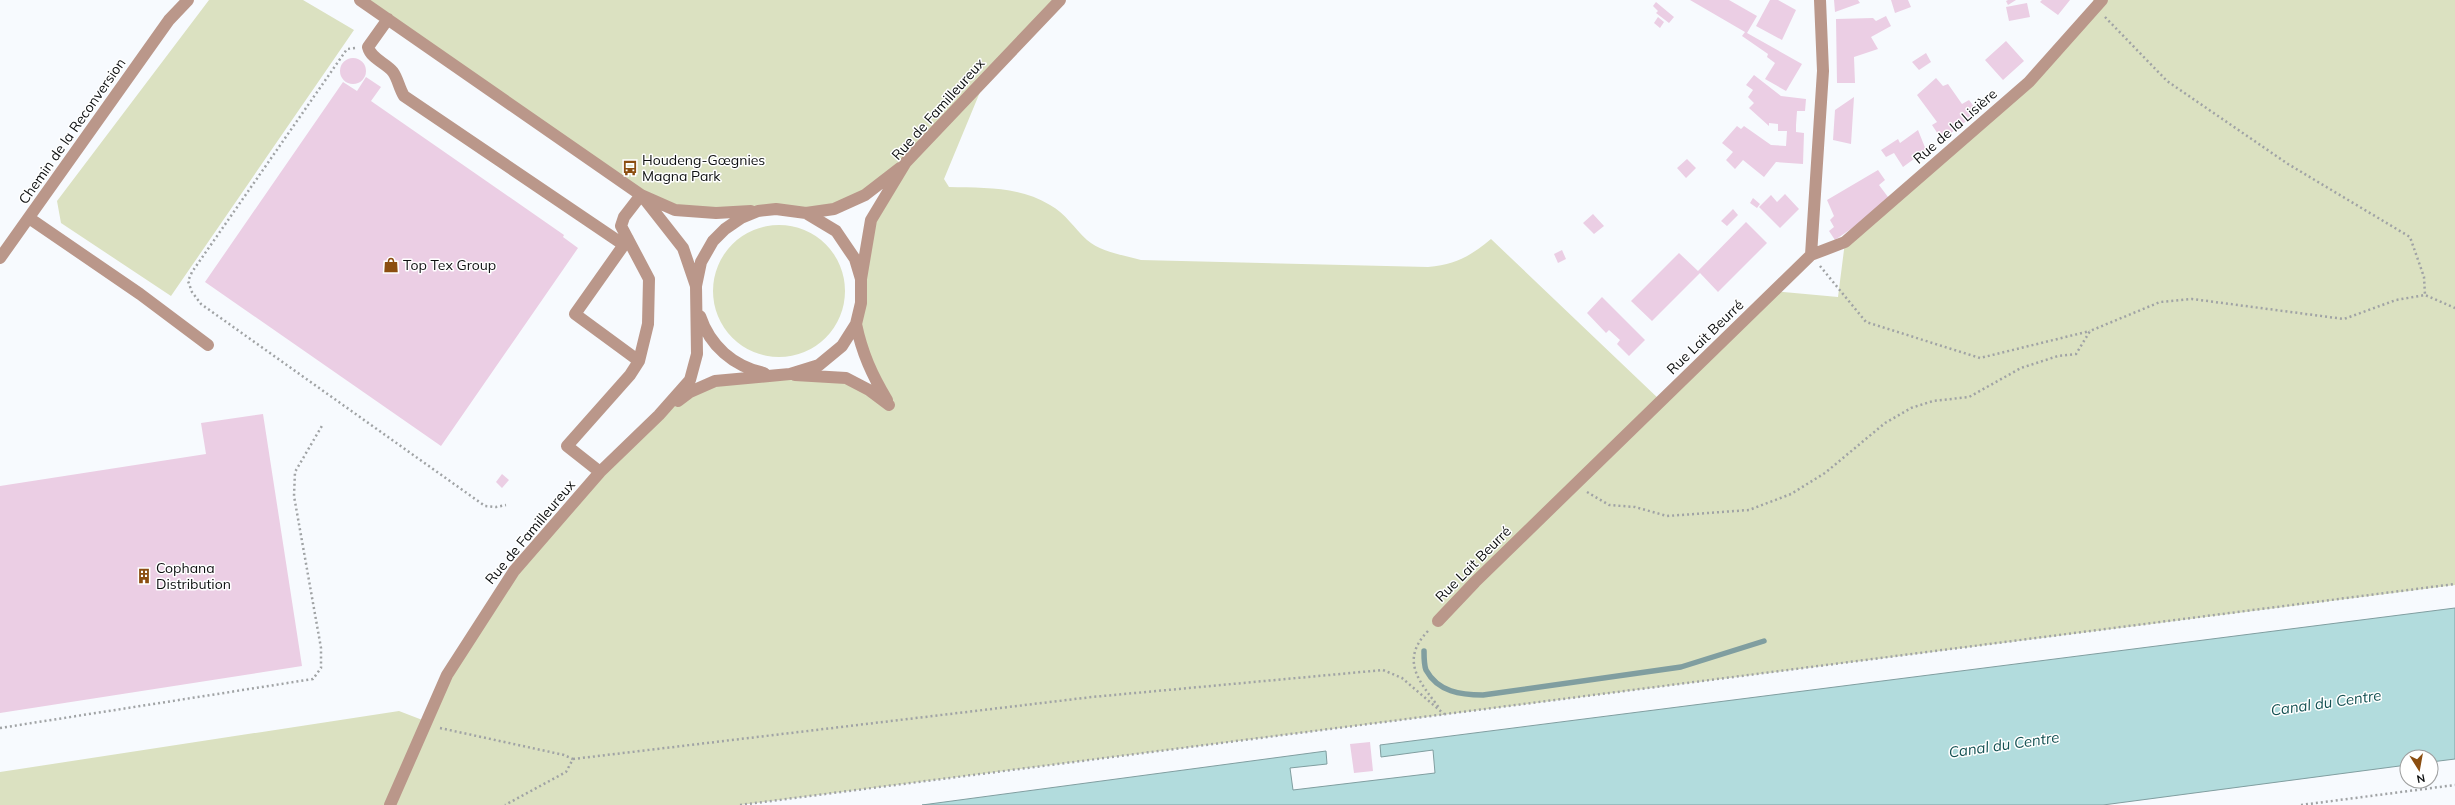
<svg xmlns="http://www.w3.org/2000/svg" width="2455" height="805" font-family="Mulish,sans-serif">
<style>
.green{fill:#dbe1c1}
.water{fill:#b2dcdd;stroke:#809ea0}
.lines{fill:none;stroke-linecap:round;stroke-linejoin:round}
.stream{stroke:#809ea0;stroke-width:5.5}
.building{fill:#ebcee4}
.path{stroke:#a0a3a5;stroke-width:2.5;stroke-dasharray:2 3;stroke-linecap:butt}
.minor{stroke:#ba978a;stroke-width:12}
.labels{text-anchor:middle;stroke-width:3;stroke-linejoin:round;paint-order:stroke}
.street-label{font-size:14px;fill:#0d0f10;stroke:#fff}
.poi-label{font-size:14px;fill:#0d0f10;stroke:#fff;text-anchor:start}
.water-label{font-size:15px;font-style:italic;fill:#155253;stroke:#fff}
</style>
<rect width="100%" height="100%" fill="#f7fafe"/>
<path class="green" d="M209,0H303L354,30L171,296L61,223L57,201Z
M360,0H1060L985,80L944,179L949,187C984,188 1019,186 1050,205C1066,214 1074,228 1087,240C1101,252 1123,255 1141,260L1428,267C1457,264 1469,257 1491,239L1661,401L1774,291L1838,297L1845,242L2029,82L2096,8L2093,0H2455V585L740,805H0V772L399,711L425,721L514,571L659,415L715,381L846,378L888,404L856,324L871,220L905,164L834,209L675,210L640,195Z
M713 291a66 66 0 1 1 132 0a66 66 0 1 1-132 0Z"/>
<path class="water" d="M2455,608V759L2431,762V757H2407V765L2103,805H922L1326,751L1327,764L1290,768L1293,790L1435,773L1433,750L1381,757L1380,745Z"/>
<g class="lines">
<path class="stream" d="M1424,651C1424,657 1424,665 1426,670C1438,692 1461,695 1483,695L1681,667L1764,641"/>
</g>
<path class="building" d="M1690,0H1729L1757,16L1747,33L1802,64L1786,91L1765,79L1775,63L1767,57L1768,54L1742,36L1745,32Z
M1770,0H1778L1796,10L1782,40L1756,26Z
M1834,0H1858L1860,3L1835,12Z
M1891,0H1908L1911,7L1895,13Z
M2008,0H2016L2008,5L2006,1Z
M2042,0H2070L2058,15L2040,2Z
M1656,2L1674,17L1669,23L1656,13L1658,11L1653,6Z
M2027,3L2030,17L2009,21L2006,7Z
M1886,16L1891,26L1871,37L1878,49L1854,57L1855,83H1837L1836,19L1873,18L1876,21Z
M1658,17L1664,22L1660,28L1654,23Z
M2006,41L2024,61L2003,80L1985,60Z
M1926,53L1931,62L1919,70L1912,62Z
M340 71a13 13 0 1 1 26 0a13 13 0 1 1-26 0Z
M1754,75L1781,96L1806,99L1805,111H1797L1796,125V132L1804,133L1803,164L1776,162L1764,177L1743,160L1735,169L1726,160L1733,152L1722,143L1737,126L1741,129L1744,126L1771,145L1786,146L1787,131H1778V124L1769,123V126L1749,108L1754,103L1748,97L1753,90L1746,85Z
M366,77L381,87L371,101L564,235L563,237L578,248L441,446L205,282L343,82L357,91Z
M1936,78L1943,86L1948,84L1962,104L1969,100L1978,112L1942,140L1932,125L1937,122L1917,95Z
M1854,97L1851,144L1833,140L1835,110Z
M1918,130L1926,150L1903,167L1894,153L1886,157L1881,150L1898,139L1900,143Z
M1687,159L1696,168L1686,178L1677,168Z
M1878,170L1885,180L1879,185L1891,201L1835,240L1829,231L1834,227L1830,220L1834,216L1827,200Z
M1785,194L1799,209L1780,228L1759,207L1771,195L1777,202Z
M1753,198L1760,204L1757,208L1750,203Z
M1733,209L1738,215L1727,226L1721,221Z
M1593,214L1604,226L1594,234L1583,223Z
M1746,222L1767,243L1718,292L1700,273L1652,321L1631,301L1679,253L1698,271Z
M1562,250L1566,259L1558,263L1554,254Z
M1602,297L1645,340L1629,356L1617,344L1620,340L1609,330L1606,333L1587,313Z
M263,414L302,666L0,713V486L206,454L201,423Z
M502,474L509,480L502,488L496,482Z
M1370,742L1373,771L1354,773L1350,744Z"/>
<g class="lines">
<path class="path" d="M2105,17L2167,81L2288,164L2410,237L2424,277L2425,295
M355,48L347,49L192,272L188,281L192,292L201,304L485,506L496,507L506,505
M1820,266L1866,322L1980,358L2090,331
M1587,492L1609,505L1635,507L1667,516L1749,510L1791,494L1825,473L1885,423L1911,408L1933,401L1969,397L2021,368L2058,356L2076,354L2090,331L2160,302L2192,299L2344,319L2396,300L2425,295L2455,308
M1428,631C1399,661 1420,682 1440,709
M0,728L313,679L321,668V648L294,496L295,472L323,424
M440,728L564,755L573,759L566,772L505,805
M573,759L1092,697L1383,670L1402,678L1444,714
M740,805L2455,584
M2301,805L2455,785"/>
<path class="minor" d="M360,0L641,195L675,210L716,213L751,211
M388,19L368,47C371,59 386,63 393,72C398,79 399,88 404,96L624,245
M643,197L683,248L696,286
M806,213L834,209L865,195L900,168
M29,218L140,294L208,345
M628,239L575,314L639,361
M1811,255L1845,242L2029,82L2102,0
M0,258L169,20L188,0
M700,316C710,346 733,366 764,373
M856,324C862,353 872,375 887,400
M795,375L846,378L869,390L889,405
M678,401L690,392L715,381L790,374L819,365L842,346L856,324L861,303V279L871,220L906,162L1060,0
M600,472L567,446L630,375L639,361L648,324L649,279L621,226L624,217L641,195
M1438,621L1475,582L1811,255L1823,71L1820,0
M390,805L447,675L514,571L600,472L659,415L690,380L697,354L696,286L701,262L713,241L725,229L741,218L758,211L776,209L806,213L836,231L855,259L861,279"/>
</g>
<defs>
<symbol id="bus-bare" viewBox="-9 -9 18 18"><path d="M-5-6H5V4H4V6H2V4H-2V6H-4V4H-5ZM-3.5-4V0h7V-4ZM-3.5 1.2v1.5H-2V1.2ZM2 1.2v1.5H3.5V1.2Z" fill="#8b4e10" stroke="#fff" stroke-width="2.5" paint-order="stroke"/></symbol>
<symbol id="shop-bare" viewBox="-9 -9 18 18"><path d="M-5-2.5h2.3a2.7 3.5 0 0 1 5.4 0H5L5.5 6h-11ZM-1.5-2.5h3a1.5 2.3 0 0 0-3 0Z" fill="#8b4e10" stroke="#fff" stroke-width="2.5" paint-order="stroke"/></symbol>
<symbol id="building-bare" viewBox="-9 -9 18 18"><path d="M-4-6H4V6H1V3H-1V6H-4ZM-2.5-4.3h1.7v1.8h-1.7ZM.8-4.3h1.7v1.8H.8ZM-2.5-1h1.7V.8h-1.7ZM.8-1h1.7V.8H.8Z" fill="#8b4e10" stroke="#fff" stroke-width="2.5" paint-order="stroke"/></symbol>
</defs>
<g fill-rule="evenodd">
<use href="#bus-bare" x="619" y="157" width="22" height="22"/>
<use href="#shop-bare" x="380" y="254" width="22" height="22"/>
<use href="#building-bare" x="133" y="565" width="22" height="22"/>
</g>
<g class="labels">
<g class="street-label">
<text transform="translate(938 109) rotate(-48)" y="5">Rue de Familleureux</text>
<text transform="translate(1955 126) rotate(-41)" y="5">Rue de la Lisière</text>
<text transform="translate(72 131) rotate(-55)" y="5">Chemin de la Reconversion</text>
<text transform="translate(1705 337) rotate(-44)" y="5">Rue Lait Beurré</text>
<text transform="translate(530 532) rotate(-50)" y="5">Rue de Familleureux</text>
<text transform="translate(1473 564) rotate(-45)" y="5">Rue Lait Beurré</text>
</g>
<g class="poi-label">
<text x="642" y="165">Houdeng-Gœgnies<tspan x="642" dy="16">Magna Park</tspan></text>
<text x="403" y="270">Top Tex Group</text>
<text x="156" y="573">Cophana<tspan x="156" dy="16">Distribution</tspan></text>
</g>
<g class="water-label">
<text transform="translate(2326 703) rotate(-8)" y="5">Canal du Centre</text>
<text transform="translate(2004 745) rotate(-8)" y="5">Canal du Centre</text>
</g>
</g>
<g transform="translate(2419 769) rotate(169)"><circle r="19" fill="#ffffff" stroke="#9e9f9f"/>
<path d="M0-3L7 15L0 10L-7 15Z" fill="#8b4e10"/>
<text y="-6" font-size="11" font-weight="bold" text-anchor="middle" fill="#0d0f10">N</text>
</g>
</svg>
